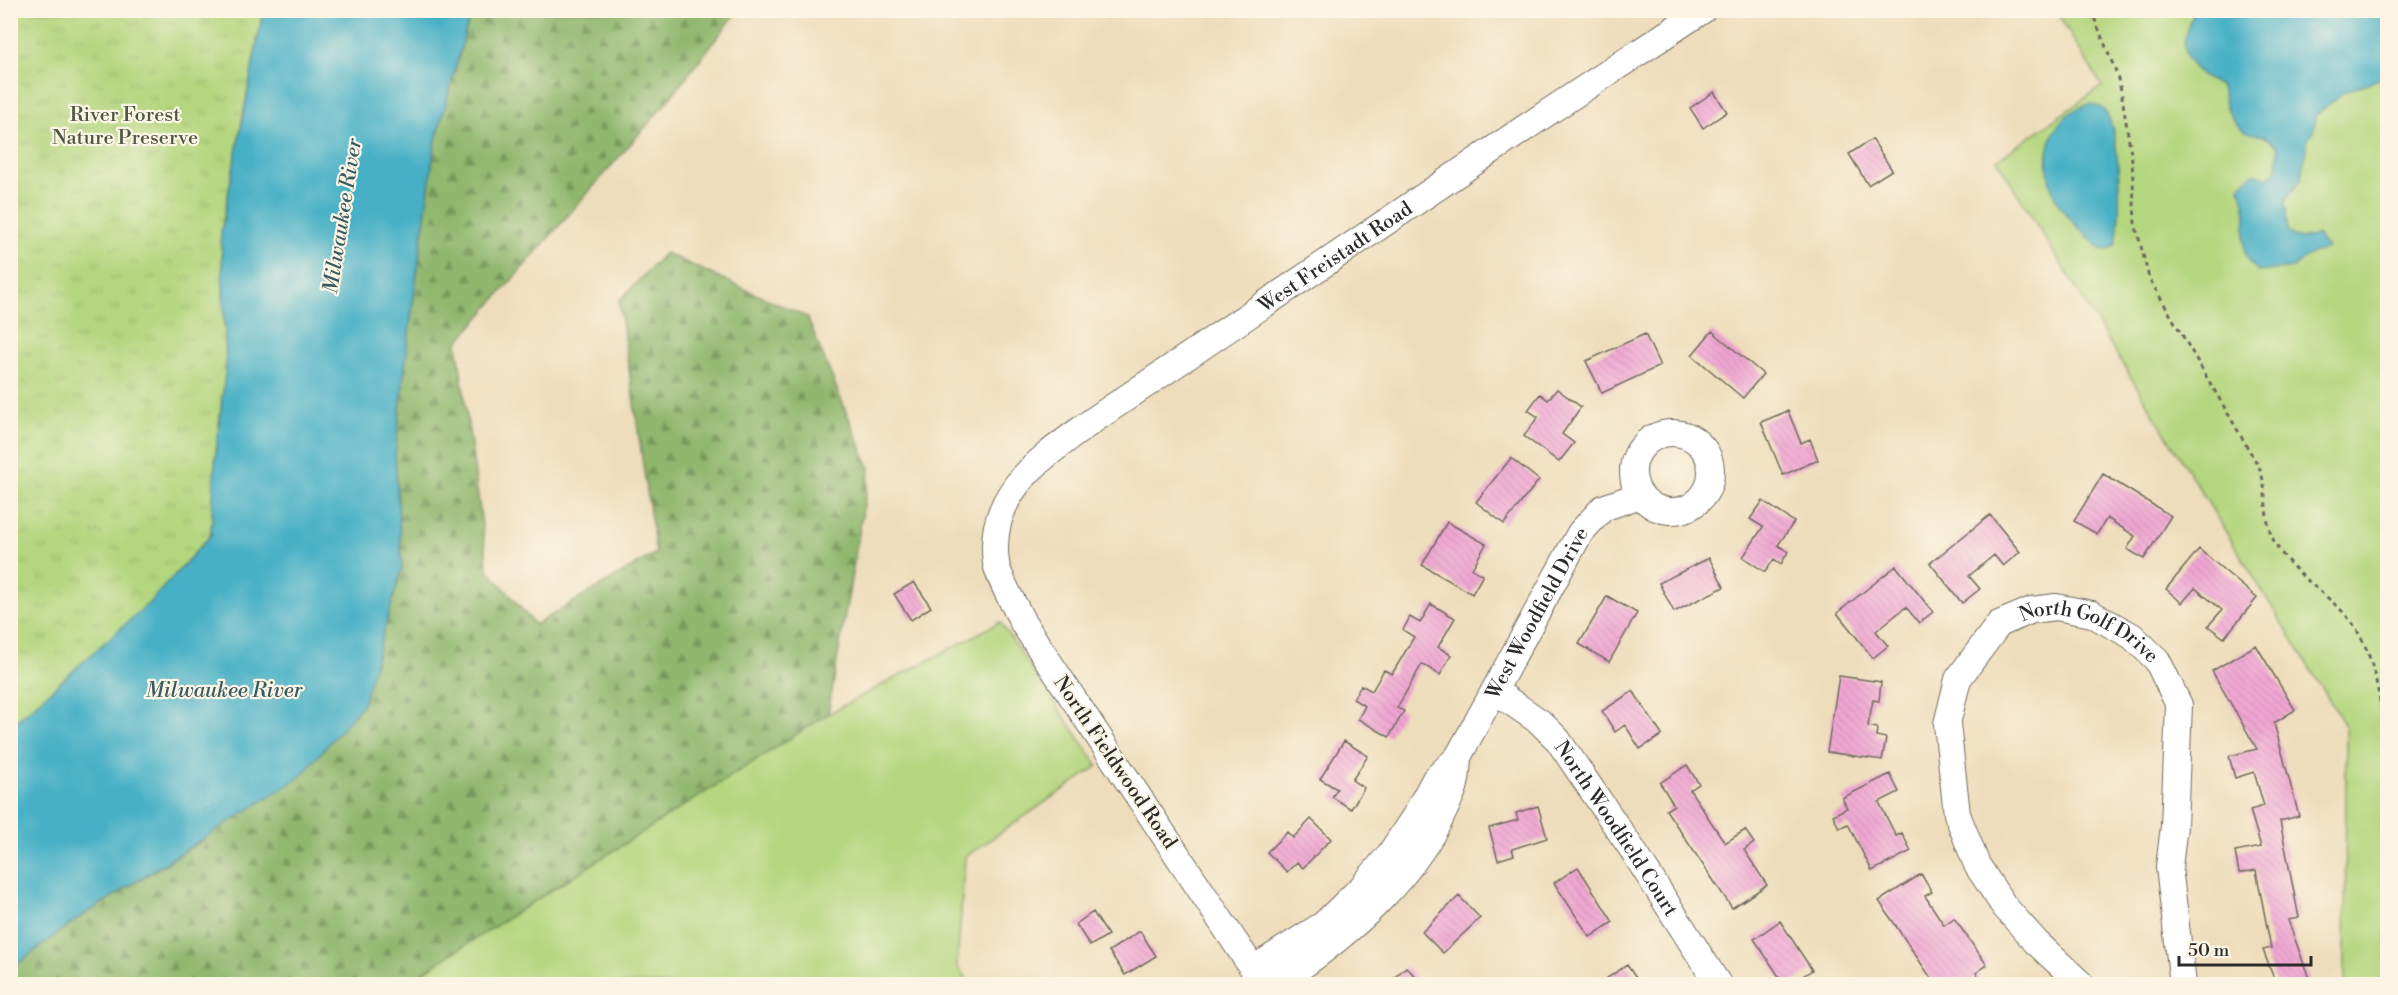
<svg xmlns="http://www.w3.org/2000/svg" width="2398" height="995" font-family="'Libre Bodoni',serif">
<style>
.grass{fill:#b4d67e;stroke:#708054;stroke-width:1.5}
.forest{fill:url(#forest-firs);stroke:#5d714c;stroke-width:1.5}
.park{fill:url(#park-tufts);stroke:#708054;stroke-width:1.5}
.water{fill:#47b0c6;stroke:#396e78;stroke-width:1.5}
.building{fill:url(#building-back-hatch)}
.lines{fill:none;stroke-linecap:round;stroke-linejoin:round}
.minor-casing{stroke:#6f695d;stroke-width:28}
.path{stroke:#6f695d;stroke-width:3;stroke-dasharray:4.5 4.5;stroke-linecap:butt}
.minor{stroke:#fff;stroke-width:26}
.labels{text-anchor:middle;stroke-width:4.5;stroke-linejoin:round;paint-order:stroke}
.park-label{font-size:20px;fill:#4d5640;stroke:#fcf5e5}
.street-label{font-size:20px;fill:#2b2b2b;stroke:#fcf5e5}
.water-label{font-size:21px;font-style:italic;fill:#355a61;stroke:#fcf5e5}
</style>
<defs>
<pattern id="forest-firs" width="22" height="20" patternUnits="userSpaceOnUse" patternTransform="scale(1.5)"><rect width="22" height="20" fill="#8fb76d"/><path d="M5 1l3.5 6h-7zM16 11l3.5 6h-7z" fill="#75955a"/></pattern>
<pattern id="park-tufts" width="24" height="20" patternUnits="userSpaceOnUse" patternTransform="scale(1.5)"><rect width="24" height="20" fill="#b4d67e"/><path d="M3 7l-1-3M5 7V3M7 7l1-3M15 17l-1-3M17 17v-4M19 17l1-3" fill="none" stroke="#9bb86d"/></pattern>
<pattern id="building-back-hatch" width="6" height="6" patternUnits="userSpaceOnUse" patternTransform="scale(1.5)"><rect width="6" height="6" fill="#f0a6d3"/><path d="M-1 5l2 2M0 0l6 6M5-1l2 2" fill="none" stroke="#ce8fb5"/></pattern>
</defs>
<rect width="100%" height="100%" fill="#fcf5e5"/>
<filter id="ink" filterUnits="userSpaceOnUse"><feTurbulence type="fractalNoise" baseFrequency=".0167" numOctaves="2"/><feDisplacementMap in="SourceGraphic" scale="12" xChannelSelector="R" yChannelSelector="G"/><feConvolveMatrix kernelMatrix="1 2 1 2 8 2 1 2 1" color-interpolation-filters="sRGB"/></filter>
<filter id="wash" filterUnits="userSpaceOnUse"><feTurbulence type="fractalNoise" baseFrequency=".008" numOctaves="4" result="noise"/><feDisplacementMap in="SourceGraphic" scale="24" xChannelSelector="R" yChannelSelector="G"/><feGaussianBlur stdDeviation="1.35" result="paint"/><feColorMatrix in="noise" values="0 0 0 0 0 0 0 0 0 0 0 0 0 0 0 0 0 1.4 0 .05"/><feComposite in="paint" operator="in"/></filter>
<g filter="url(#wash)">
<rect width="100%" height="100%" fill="#edb"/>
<path class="grass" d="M2056,11H2387V984H2345L2346,727L1997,160L2102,86Z
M1000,622L1098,766L965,857L957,966L970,984H404L828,714Z"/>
<path class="forest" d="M471,11H738L666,103L457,343L488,569L535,625L656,553L619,301L665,253L807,317L870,469L828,714L404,984H11V969L74,921L203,840L402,568L395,455L408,340L435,143Z"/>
<path class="park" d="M11,11H263L221,232L226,365L215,460L211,535L149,603L11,726Z"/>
<path class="water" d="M263,11H471L435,143L408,340L395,455L402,568L363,704L300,777L74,921L11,969V726L149,603L211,535L215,460L226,365L221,232Z
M2195,11H2387V76L2344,92L2315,116L2314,128L2307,142L2302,178L2285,201L2288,233L2300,239L2317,235L2327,248L2307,256L2293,268L2258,272C2238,251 2245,242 2246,215C2246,206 2242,196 2240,187L2254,173L2269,178L2277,169L2278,148C2263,130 2257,139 2242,129C2229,120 2224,101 2221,87C2183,65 2174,50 2195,11Z
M2091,104C2097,106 2102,107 2106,113C2121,137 2122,219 2115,246L2107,250L2100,249C2088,237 2075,225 2064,212C2037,177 2041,115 2091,104Z"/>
<g id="blocks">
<path class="building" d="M1714,92L1727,112L1703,128L1690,108Z
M1872,139L1892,170L1868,185L1849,154Z
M1712,331L1763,374L1743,398L1692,355Z
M1645,334L1660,366L1602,393L1586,361Z
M1557,389L1581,407L1562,434L1574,443L1559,462L1524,436L1538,417L1528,410L1540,394L1548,400Z
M1788,411L1801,443L1810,439L1818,460L1783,475L1761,422Z
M1511,458L1539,480L1504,524L1476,502Z
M2103,474L2171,516L2144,559L2127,549L2135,536L2107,518L2097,534L2074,521Z
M1763,501L1794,522L1778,545L1788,552L1781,564L1774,559L1765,572L1743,557L1763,527L1750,519Z
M1990,515L2020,552L2003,566L1994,555L1969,576L1980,589L1962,603L1930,563Z
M1447,522L1486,544L1472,569L1483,575L1472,594L1422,565Z
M2199,549L2257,598L2224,638L2208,626L2222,610L2195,588L2182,603L2166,589Z
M1709,558L1724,587L1674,612L1659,583Z
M1896,566L1933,612L1919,623L1906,607L1876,631L1888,646L1873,658L1837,613Z
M914,582L931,607L911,620L894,594Z
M1607,596L1637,613L1609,662L1579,644Z
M1431,604L1455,618L1438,647L1451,655L1440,675L1422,664L1397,708L1404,711L1389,737L1358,719L1365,706L1353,699L1361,685L1372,691L1384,670L1392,674L1414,637L1403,630L1410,617L1420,623Z
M2256,645L2295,710L2274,723L2299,816L2280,821L2299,918L2288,920L2311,984H2276L2263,950L2271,948L2256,870L2239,873L2235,852L2261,847L2250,810L2264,806L2254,772L2235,778L2229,756L2257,749L2212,671Z
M1839,676L1881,682L1879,701L1873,700L1868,726L1877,728L1876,736L1886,738L1882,760L1827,752Z
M1633,691L1662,735L1640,749L1625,725L1615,732L1602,711Z
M1344,741L1368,756L1352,780L1364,788L1351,809L1332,797L1337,789L1320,779Z
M1687,765L1699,784L1690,790L1725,843L1745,830L1754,843L1744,850L1767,885L1732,908L1666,810L1674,805L1660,783Z
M1890,774L1899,792L1879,802L1896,836L1902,833L1911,851L1872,871L1848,824L1839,828L1833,815L1847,808L1842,798Z
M1538,806L1547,838L1512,849L1514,855L1498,860L1489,828L1518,820L1516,813Z
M1311,819L1331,839L1303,868L1297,862L1287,872L1267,852L1287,832L1293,838Z
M1578,867L1613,922L1590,937L1554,883Z
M1921,874L1932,892L1925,896L1944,925L1954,918L1987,965L1976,973L1983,984H1935L1879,901Z
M1459,896L1480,918L1443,953L1422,932Z
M1093,912L1108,935L1090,946L1076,924Z
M1780,921L1812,970L1791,984H1784L1754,939Z
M1140,931L1156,956L1125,975L1109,951Z
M1627,965L1640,984H1598Z
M1406,967L1423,984H1387Z"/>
</g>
</g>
<g filter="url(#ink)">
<use href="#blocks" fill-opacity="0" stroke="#6f695d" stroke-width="1.5"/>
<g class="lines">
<defs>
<g id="minor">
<circle cx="1672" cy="472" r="39"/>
<path id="s1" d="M1495,691L1540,722L1558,740L1632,849L1718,984"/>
<path id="s2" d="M1253,969L1324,924L1363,886L1390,854L1415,816L1435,779L1458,757L1580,533L1603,508L1640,495"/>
<path id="s3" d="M1263,984L1023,623C1016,607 999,580 996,563C986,490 1045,456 1095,419L1550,111L1703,10"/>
<path d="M1276,984C1347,937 1420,875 1452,793C1457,783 1457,769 1458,757"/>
<path id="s4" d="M2081,984L2036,942L2004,906L1977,865L1957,814L1947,724L1958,679L1999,624L2032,610L2056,607L2092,614L2132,636L2157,660L2179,705L2174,826L2169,867L2183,984"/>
</g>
</defs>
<use href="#minor" class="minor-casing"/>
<path class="path" d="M2091,10L2116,72L2121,90L2132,160L2135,223L2149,278L2259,467C2269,490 2262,521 2275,543C2290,570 2321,590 2343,612C2377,648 2377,696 2388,741"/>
<use href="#minor" class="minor"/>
</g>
</g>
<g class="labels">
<g class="park-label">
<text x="125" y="121">River Forest<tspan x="125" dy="23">Nature Preserve</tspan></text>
</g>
<g class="street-label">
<text dy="7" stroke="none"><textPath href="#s3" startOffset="975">West Freistadt Road</textPath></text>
<text dy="7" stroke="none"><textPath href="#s2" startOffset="464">West Woodfield Drive</textPath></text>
<text dy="7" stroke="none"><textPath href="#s4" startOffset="518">North Golf Drive</textPath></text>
<text transform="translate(1116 762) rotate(56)" y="7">North Fieldwood Road</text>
<text dy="7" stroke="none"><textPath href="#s1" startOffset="186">North Woodfield Court</textPath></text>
</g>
<g class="water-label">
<text transform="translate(342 216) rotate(-81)" y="7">Milwaukee River</text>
<text x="224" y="697">Milwaukee River</text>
</g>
</g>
<rect width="2398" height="995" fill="none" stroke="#fcf5e5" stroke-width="36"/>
<path d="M2179 956v9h132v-9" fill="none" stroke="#2b2b2b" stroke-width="3"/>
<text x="2188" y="956" font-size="18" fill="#2b2b2b" stroke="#fcf5e5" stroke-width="4.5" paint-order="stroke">50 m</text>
</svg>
